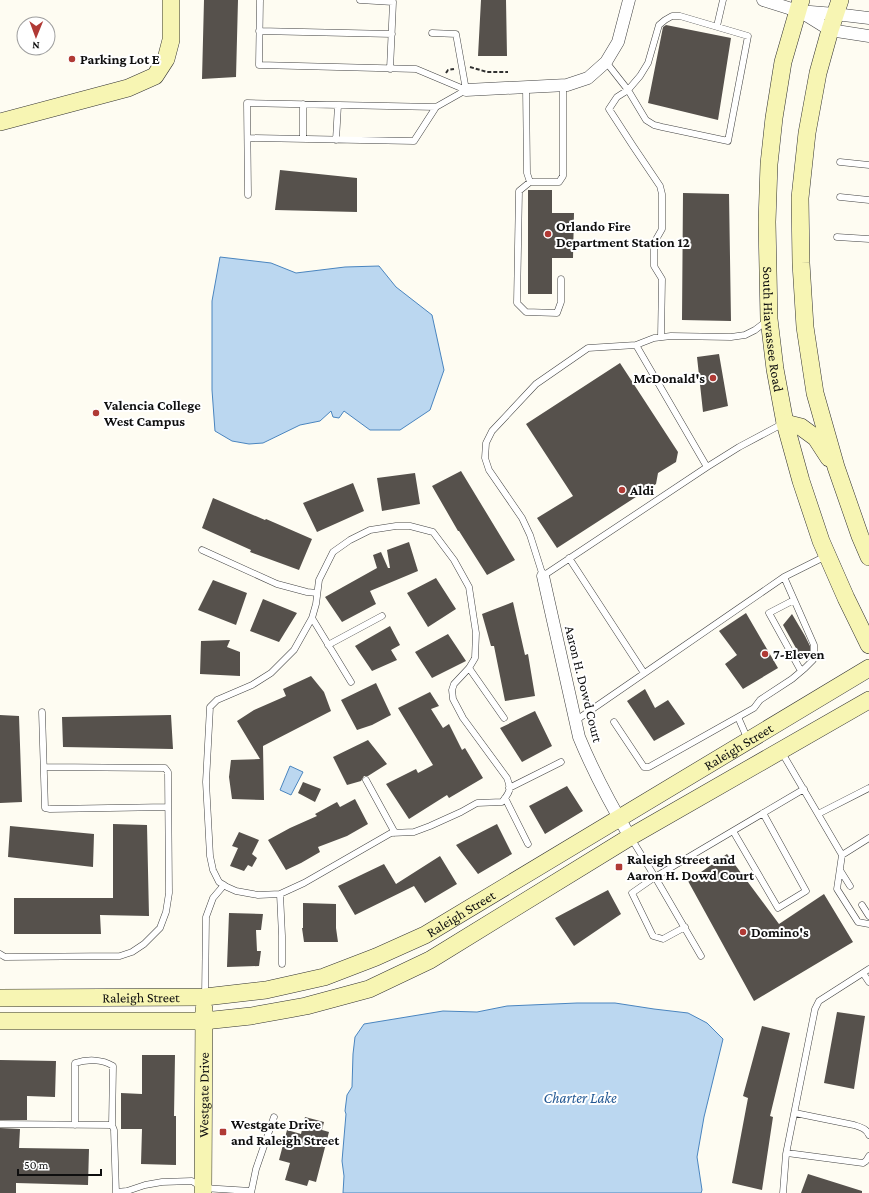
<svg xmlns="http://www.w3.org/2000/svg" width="869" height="1193" font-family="'Crimson Pro',serif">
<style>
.water{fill:#bbd7f0;stroke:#4a85bf}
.building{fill:#56514c}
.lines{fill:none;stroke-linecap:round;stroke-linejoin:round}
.lane-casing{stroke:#424242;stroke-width:7}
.street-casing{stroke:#424242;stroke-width:13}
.secondary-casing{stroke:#313131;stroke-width:18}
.path{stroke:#313131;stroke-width:2;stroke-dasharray:4 2;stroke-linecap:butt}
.lane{stroke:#fff;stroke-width:6}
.street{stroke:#fff;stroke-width:12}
.secondary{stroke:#f7f5b3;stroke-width:17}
.poi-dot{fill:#b03a35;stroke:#fff;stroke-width:1.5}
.labels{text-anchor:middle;stroke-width:4;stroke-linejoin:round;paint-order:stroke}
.poi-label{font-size:14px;font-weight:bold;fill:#0f0f0f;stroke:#fff;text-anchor:start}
.street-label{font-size:14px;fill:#0f0f0f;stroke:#fff}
.water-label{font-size:15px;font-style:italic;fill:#245994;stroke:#fff}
</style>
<rect width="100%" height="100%" fill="#fefcf2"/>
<path class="water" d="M220,257L271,263L296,273L345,267L379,266L396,287L432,315L444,370L430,410L400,430H370L344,411L339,418L333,417L331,411L320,421L300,425L263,443L249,444L232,441L215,431L212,390V301Z
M290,766L303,772L291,795L280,790Z
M577,1003H615L654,1009L688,1013L707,1023L723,1039L704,1117L697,1157L702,1190L701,1193H343L344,1176L342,1161L346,1114L345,1111L347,1095L352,1087L353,1054L355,1037L364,1024L443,1011L477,1012L507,1006Z"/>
<path class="building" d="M204,0H238L236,77L202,79Z
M481,0H506L507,56H478Z
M666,25L731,38L718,120L648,103L663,27Z
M280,170L357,178V212L275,210Z
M528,190H552V213H574L573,258H552V294H528Z
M683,193L729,194L731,321L682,320Z
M719,354L728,406L703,412L697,357Z
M620,363L678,452L676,462L658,473L656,484L557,548L537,518L573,496L526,424Z
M461,471L515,560L487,575L459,531H458L432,486Z
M415,473L420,504L382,511L377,478Z
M353,483L364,511L317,532L303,503Z
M213,498L265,520L266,519L312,539L299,570L250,552L251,550L202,528Z
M409,542L418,571L370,591L376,604L342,622L325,597L377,568L373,555L381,552L388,568H390L387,550Z
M436,578L456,609L428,627L407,593Z
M213,580L247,593L236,625L198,610Z
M263,599L297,613L279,642L250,631Z
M513,602L525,655L528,654L535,696L505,701L494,646H491L482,614Z
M746,613L778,668L743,689L725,664L737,655L719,631Z
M792,614L805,636L810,646V653L802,659L783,625Z
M390,626L400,645L391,650L397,660L372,671L355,646Z
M448,634L466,661L432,678L415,652Z
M230,640L227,647L240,652V676L200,674L201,641Z
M311,676L324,692L331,711L263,746L264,800L232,799L229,777L231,760L260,759L237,721L254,710L286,696L283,689Z
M376,683L391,715L372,725L357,730L341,700Z
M645,689L655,708L668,700L685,724L654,741L627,701Z
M430,692L439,706L431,709L443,728L449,724L462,750L465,748L483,778L449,798L447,795L409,819L386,784L416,769L418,773L433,765L398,708Z
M535,711L552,746L522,762L500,728Z
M0,715L19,716L22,802L0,803Z
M171,715L173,749L63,747L62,717Z
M368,740L387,764L368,776H364L361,781L347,785L333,757Z
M303,782L321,789L315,802L298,793Z
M567,786L583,811L545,834L529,806Z
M355,799L368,824L347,836L318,847L320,852L301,863L286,870L268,840L290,828L317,816L315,814L337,802L340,807Z
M113,824L147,825L149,916L100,915L101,934H14V898H113Z
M497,824L512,854L478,874L456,845Z
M10,826L94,834L93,867L8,857Z
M239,832L259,840L252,854L257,858L252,867L248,865L244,871L230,866L238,848L232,846Z
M727,854L779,924L824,894L853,942L754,1001L688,881Z
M440,856L457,884L425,903L414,886L355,915L338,886L384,864L396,884Z
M608,890L621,914L574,946L555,918Z
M303,903L336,904V928L338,942H304L302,928H303Z
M229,913L263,914L261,930H256L257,951H261L259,966L227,967Z
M837,1012L865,1016L854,1089L824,1083Z
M762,1026L790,1033L770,1116L773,1117L762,1190L732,1183L748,1098L743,1096Z
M142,1055H175L174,1116H176V1165L141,1164L142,1129H121V1093L142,1094Z
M0,1060L56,1061L55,1097L27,1096V1120H0Z
M305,1117L324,1122L322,1130L329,1132L316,1182L309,1180L307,1186L285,1180L290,1163L279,1160L287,1130L301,1134Z
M0,1128L20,1129L19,1148L89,1149L88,1185L16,1183V1193H0Z
M808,1174L862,1191V1193H801Z"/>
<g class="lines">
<defs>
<path id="lane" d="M260,0L259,65L416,69L466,90
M360,0L393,2L390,69
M672,16H680L748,36L728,141L662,127L654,125L646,120L628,90L640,76L648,63L659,25L665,20Z
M717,26L723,0
M259,31L392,34
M432,33L456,34L466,90
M606,62L628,90L617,97L609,109L633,146L660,186L662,194V229L654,243V266L662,279L661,337
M526,87L527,173L530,182H559L563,176V85
M303,104V139
M248,138L414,141L436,107
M336,140L338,105
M840,162L869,165
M530,182L519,191L517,303L526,312L557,313L561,302V279
M248,195L247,103L436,107L466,90
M840,197L869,200
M837,237L869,239
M636,345L707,467L739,447L784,423
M707,467L543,576L530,535L522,518L489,470L485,458L486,443L492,431L536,384L588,348L636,345L654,338L671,336L731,337L745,335L755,330L768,320
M396,526H410L433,532L454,560L469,587L476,633L475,658L469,668L454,684L452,690L453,699L463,718L507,778C512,790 509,793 502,802L477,803L461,812L430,826L414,832L391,833L304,883L280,894L258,895L236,891L227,887L219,882L213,870L210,856L206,782L210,707L217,700L252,685L271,673L294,650L312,618L316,604L319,580L333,552L350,540L370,530Z
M202,550L277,584L307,592L317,593
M569,558L644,673
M794,600L769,613L801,671
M312,618L351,682
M328,645L382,616
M469,668L504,718
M42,712L45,808L50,809L168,807
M575,721L784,577L826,556
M614,722L644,767H649L738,717
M748,740L738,717L754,708L760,700L792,679L805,668L813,660L814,655V645L784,577
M781,751L842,855L869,838
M366,780L395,833
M509,788L561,762
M505,798L528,844
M818,814L869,788
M733,831L778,908L806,891L763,813
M631,838L655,877L804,789
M842,855L837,889L858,922L869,924
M840,870L850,886
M280,894L282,936V964
M862,905L869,916
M685,927L663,939L653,936L632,893L655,877L701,956
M0,954L5,957L120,956L132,952L144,944L160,928L166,912L169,893L168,772L165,768L44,767
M863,973L869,982
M205,997L206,917L213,898L224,885
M795,1113L854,1125C860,1127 866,1128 869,1135
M0,1124L112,1125L114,1130L116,1193
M75,1125V1063C87,1059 102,1059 113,1066L112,1125
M787,1153L863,1163L866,1161L869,1156
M116,1192L127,1191L145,1185L162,1182L192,1181L203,1188L251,1191
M251,1193L256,1169L274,1117
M783,1193L786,1154L815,1009L819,1001L869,969"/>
<path id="street" d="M763,0L798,11L835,14L869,18
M801,12L830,30L869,36
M466,90L567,85L588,78L606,62L618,42L629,0
M543,576L579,737C593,771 611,805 630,837"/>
<g id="secondary">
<path id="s1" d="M801,0L783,62L774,118L769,164L767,222L769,319L775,369L785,423L801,481L821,541L846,598L869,645"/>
<path d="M840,0L830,30L818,73L807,133L800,198L801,263L805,327L815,393L836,467L860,536L869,557"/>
<path d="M0,122L128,88L155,76L166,59L171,40V0"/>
<path d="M785,423L801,427L816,438L829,458"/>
<path id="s2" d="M0,998L205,997L266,990L324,977L376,957L425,935L869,668"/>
<path d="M0,1021H204L251,1016L306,1006L369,989L430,960L630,837L869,700"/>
<path id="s3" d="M203,1193L204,1009"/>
</g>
</defs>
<use href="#lane" class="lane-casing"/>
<use href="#street" class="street-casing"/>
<use href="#secondary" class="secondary-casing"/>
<path class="path" d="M470,67L487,72H508
M446,73L448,70L454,69"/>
<use href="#lane" class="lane"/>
<use href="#street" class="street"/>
<use href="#secondary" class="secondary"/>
</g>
<g class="poi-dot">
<circle cx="72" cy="59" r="4"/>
<circle cx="548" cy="234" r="4"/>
<circle cx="713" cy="378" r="4"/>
<circle cx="96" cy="413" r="4"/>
<circle cx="622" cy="490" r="4"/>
<circle cx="765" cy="654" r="4"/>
<rect x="615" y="863" width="8" height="8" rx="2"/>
<circle cx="743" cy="932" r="4"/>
<rect x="219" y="1128" width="8" height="8" rx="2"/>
</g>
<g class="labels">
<g class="poi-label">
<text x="80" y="64">Parking Lot E</text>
<text x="556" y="231">Orlando Fire<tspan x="556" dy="16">Department Station 12</tspan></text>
<text x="705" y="383" text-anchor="end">McDonald's</text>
<text x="104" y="410">Valencia College<tspan x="104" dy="16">West Campus</tspan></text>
<text x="630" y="495">Aldi</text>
<text x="773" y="659">7-Eleven</text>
<text x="627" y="864">Raleigh Street and<tspan x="627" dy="16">Aaron H. Dowd Court</tspan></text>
<text x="751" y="937">Domino's</text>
<text x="231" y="1129">Westgate Drive<tspan x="231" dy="16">and Raleigh Street</tspan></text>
</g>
<g class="street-label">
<text dy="5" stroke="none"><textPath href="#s1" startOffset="333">South Hiawassee Road</textPath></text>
<text transform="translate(584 684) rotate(76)" y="5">Aaron H. Dowd Court</text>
<text dy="5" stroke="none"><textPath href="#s2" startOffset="801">Raleigh Street</textPath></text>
<text dy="5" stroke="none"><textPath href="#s2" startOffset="477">Raleigh Street</textPath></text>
<text dy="5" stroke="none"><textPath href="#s2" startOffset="141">Raleigh Street</textPath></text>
<text dy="5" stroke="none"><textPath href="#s3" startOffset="98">Westgate Drive</textPath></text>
</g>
<g class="water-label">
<text x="580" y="1103">Charter Lake</text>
</g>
</g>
<g transform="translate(36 36) rotate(181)"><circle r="19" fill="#ffffff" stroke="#9f9f9f"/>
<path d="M0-3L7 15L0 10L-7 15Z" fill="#b03a35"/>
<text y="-6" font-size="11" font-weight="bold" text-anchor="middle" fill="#0f0f0f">N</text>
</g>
<path d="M18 1169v6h83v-6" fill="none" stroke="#0f0f0f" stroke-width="2"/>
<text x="24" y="1169" font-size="12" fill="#0f0f0f" stroke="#ffffff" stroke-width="3" paint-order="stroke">50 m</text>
</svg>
